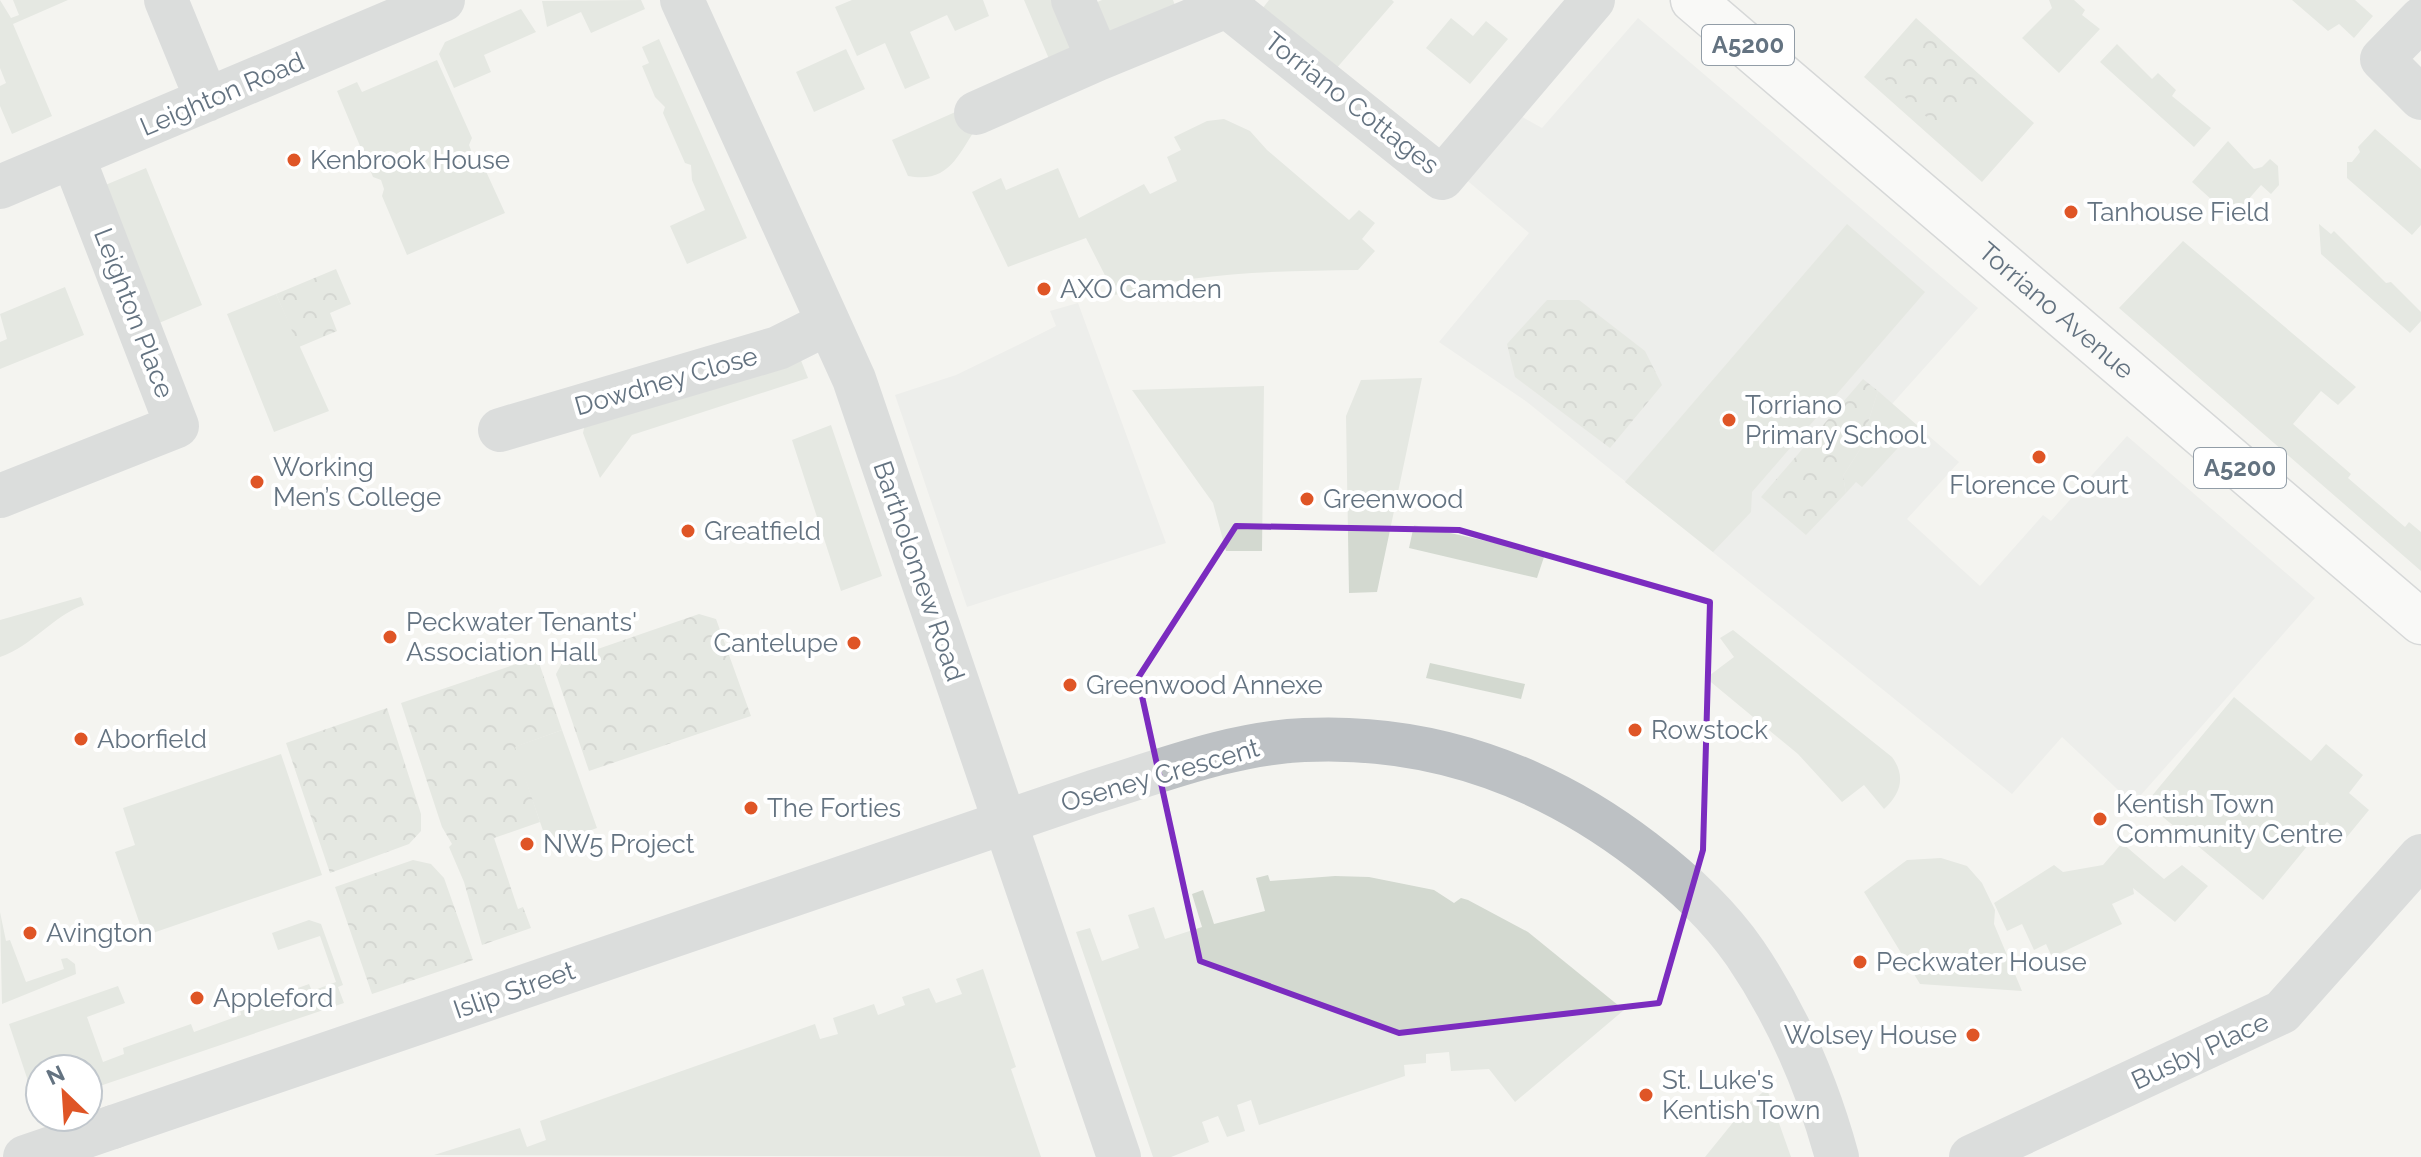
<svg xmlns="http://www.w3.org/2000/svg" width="2421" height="1157" font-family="Raleway,sans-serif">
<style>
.built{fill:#e5e6e4}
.green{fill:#d3d9d0}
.park{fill:url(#park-crowns)}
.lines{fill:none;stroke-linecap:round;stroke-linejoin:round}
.major-casing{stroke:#b2b6ba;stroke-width:47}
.minor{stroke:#bdc1c4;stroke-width:44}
.major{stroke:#fff;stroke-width:44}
.minor-bridge{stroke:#bdc1c4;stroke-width:44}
.marked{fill:none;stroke:#7b2cbf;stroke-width:6;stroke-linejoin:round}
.poi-dot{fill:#df5526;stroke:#fff;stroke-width:3}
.labels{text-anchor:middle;stroke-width:8;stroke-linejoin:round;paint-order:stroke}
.shield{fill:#fff;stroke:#929da7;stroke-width:2}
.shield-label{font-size:24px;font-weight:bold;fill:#647381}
.street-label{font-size:26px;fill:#647381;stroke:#fff}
.poi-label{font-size:26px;fill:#647381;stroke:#fff;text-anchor:start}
</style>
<defs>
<pattern id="park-crowns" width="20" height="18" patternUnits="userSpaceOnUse" patternTransform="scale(2)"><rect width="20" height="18" fill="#d3d9d0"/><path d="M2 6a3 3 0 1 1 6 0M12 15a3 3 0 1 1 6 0" fill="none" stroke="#afb4ae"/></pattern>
</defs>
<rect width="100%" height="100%" fill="#f4f4f0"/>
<path class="built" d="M1638,18L1978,308L1892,404L1959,462L1907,519L1980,586L2043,515L2051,521L2127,436L2315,598L2133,804L2062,737L2012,794L1527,402L1439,342L1529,233L1463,177L1517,114L1542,128Z
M1078,303L1166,543L967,607L895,395L956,375L1018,345L1056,326L1050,311Z"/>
<path class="green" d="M0,0L11,18L19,15L13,0H68L13,24L52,116L12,134L0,106V86L6,83L0,68Z
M641,0L645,9L591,33L581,12L547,27L542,1Z
M852,0H983L989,16L955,31L947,15L910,32L930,78L905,89L885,43L857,56L835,7Z
M1024,0H1056L1079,54L1052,66Z
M1102,0H1173L1177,11L1108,38L1095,3Z
M1269,0H1392L1394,2L1335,70L1262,9Z
M2049,0H2074L2085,10L2082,15L2100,29L2059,73L2022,38L2052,8Z
M2292,0H2355L2373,16L2354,38L2339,24L2328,31Z
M521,9L536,32L484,55L491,72L454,88L439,54L445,42Z
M1451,18L1473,36L1486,21L1508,39L1470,84L1426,48Z
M1916,18L2034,123L1982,182L1864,77Z
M659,39L747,238L687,264L670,226L705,210L692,180L691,165L685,163L663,113L665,107L655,97L642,66L649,63L642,47Z
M2117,44L2152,79L2158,73L2176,90L2172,96L2211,128L2194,147L2100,62Z
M846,49L865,89L814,112L796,72Z
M437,60L472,138L469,145L472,153L479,156L505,213L407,255L382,196L384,189L381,180L373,177L337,91L357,82L362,92Z
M969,106L978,125C958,155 949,184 908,176L892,140Z
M1224,119L1250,131L1267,150L1349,220L1359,210L1375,223L1362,239L1375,251L1358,270C1278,271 1192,272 1115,295L1086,238L1008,267L972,192L1001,178L1006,190L1058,168L1079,218L1144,184L1150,194L1177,181L1167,157L1181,150L1174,137L1207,121Z
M2375,129L2421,169V225L2412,235L2347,178V162H2352L2360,152L2358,147Z
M2228,141L2254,169L2262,167L2270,159L2278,166L2279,185L2271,194L2261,185L2232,218L2192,182Z
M146,168L202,305L159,323L103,186Z
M1847,224L1925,292L1752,492L1751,512L1713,552L1625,482Z
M2319,224L2331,234L2334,231L2386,283L2391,282L2421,312V321L2410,333L2321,254Z
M2183,241L2356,387L2338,405L2321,391L2293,424L2351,474L2348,478L2405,527L2409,522L2421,532V571L2119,308Z
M65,287L84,335L0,369V342L7,339L0,314Z
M276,294L329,411L274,432L227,314Z
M800,358L808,378L632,435L600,478L583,433L586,419Z
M1422,378L1377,592L1349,593L1346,416L1361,380Z
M1264,386L1262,551H1226L1213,503L1132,390Z
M1878,391L1918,426L1862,487L1856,482L1846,493L1843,476L1859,451Z
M831,425L882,576L841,591L792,440Z
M1414,525L1545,554L1537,578L1409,548Z
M81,597L84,605C52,616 33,646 0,657V620Z
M1733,630L1892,757C1906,776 1901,794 1884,809L1864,785L1842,802L1798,754L1706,678L1734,657L1720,638Z
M1430,663L1525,684L1521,699L1426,678Z
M2234,697L2311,761L2326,744L2363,775L2349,793L2369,810L2346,838L2327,822L2263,900L2146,803Z
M562,730L597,828L548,845L514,747Z
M281,754L322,875L144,936L115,852L135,845L123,808Z
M2122,843L2164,879L2182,865L2208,886L2175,922L2133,888L2134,894L2112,904L2122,924L2052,957L2046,944L2034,950L2022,924L2007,931L1994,903L2054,865L2063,872L2103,865Z
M1941,858L1967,866L1982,883L1995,910L1994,924L2022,991L1920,984L1864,892L1907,860Z
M1268,875L1270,881L1335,876L1369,877L1434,890L1454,903L1461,898L1468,900L1528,932L1624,1010L1515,1102L1489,1069L1451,1071L1449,1052L1426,1054V1063L1404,1065L1405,1076L1259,1125L1251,1100L1237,1105L1245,1131L1227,1137L1218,1116L1202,1122L1209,1142L1171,1157H1153L1076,932L1090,928L1102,961L1139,948L1128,915L1154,907L1165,939L1202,927L1192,894L1203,890L1214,924L1265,911L1256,878Z
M0,912L6,941L10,940L26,982L64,969L61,959L67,958L75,964L76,974L2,1004Z
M309,920L321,924L343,985L338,987L344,1003L88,1090V1069H40V1107L37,1108L9,1024L118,986L125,1003L87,1017L103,1062L124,1054L123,1048L191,1024L194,1032L241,1015L240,1009L309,984L312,991L336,982L320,936L278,950L272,933Z
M983,969L1016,1067L1011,1069L1041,1157L434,1155L520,1128L527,1147L546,1140L540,1121L815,1024L820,1039L838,1034L833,1018L874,1004L878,1015L905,1005L902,997L929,988L936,1003L962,994L956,979Z
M1767,1089L1791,1157H1705L1748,1104Z"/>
<path class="park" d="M1921,28L1982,82L1940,129L1879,74Z
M336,269L351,304L330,313L337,331L299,347L276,294Z
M1547,300H1579L1645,351L1662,385L1610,448L1515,377L1507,344Z
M1863,379L1878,391L1859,451L1843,476L1846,493L1806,535L1761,497Z
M699,614L716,619L751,716L589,771L556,674L563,661Z
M537,657L562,730L515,747L540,822L494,838L518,909L523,907L531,928L482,945L464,882L449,847L452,844L442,827L401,703Z
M387,708L421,814V831L409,844L330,873L286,743Z
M413,860L431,864L444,878L473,960L372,994L335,887Z"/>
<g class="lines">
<defs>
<g id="major">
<path id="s1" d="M1693,0L2421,622"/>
</g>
</defs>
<use href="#major" class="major-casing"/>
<path class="minor" d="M166,0L207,100
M682,0L854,379L1119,1157
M1073,0L1098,59L1227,6L1442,178L1593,0
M2421,19L2382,59L2421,98
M976,113L1098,59
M0,187L443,0
M500,430L778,348L828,323
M0,496L177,426L73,157
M113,1127L1093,792C1161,771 1232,743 1304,740C1430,734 1544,775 1643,851C1681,880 1718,914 1745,953C1788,1016 1817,1084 1837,1157
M1971,1157L2282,1012L2421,856"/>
<use href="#major" class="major"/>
<path class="minor-bridge" d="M25,1157L113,1127"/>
</g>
<path d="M0 0H2421V1157H0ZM1236,526L1459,530L1710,602L1703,850L1659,1003L1399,1033L1200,961L1138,678Z" fill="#f4f4f0" fill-opacity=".55" fill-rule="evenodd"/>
<path class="marked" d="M1236,526L1459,530L1710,602L1703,850L1659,1003L1399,1033L1200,961L1138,678Z"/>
<g class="poi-dot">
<circle cx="294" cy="160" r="8"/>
<circle cx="2071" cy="212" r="8"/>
<circle cx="1044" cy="289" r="8"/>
<circle cx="1729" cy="420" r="8"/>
<circle cx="2039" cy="457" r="8"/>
<circle cx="257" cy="482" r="8"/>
<circle cx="1307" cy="499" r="8"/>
<circle cx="688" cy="531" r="8"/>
<circle cx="390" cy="637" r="8"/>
<circle cx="854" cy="643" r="8"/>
<circle cx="1070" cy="685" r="8"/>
<circle cx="1635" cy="730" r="8"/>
<circle cx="81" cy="739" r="8"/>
<circle cx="751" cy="808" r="8"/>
<circle cx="2100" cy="819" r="8"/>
<circle cx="527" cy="844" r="8"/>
<circle cx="30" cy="933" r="8"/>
<circle cx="1860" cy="962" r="8"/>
<circle cx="197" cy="998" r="8"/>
<circle cx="1973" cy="1035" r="8"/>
<circle cx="1646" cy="1095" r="8"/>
</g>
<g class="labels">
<g class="shield">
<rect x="1702" y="25" width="92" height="40" rx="6"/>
<rect x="2194" y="448" width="92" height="40" rx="6"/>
</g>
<g class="shield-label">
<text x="1748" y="53">A5200</text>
<text x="2240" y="476">A5200</text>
</g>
<g class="street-label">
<text transform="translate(222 94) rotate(-23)" y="9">Leighton Road</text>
<text transform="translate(1352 103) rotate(38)" y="9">Torriano Cottages</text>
<text dy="9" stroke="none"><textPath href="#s1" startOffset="478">Torriano Avenue</textPath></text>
<text transform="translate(134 313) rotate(69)" y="9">Leighton Place</text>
<text transform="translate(666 381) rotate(-16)" y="9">Dowdney Close</text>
<text transform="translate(919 571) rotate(71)" y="9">Bartholomew Road</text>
<text transform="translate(1160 775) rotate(-16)" y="9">Oseney Crescent</text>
<text transform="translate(514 990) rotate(-19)" y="9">Islip Street</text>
<text transform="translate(2200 1051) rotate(-25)" y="9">Busby Place</text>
</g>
<g class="poi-label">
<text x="310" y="169">Kenbrook House</text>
<text x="2087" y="221">Tanhouse Field</text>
<text x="1060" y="298">AXO Camden</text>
<text x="1745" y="414">Torriano<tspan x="1745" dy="30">Primary School</tspan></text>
<text x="273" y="476">Working<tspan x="273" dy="30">Men’s College</tspan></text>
<text x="2039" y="494" text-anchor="middle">Florence Court</text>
<text x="1323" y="508">Greenwood</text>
<text x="704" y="540">Greatfield</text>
<text x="406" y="631">Peckwater Tenants'<tspan x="406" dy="30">Association Hall</tspan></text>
<text x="838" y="652" text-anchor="end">Cantelupe</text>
<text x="1086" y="694">Greenwood Annexe</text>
<text x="1651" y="739">Rowstock</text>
<text x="97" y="748">Aborfield</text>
<text x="2116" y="813">Kentish Town<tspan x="2116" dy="30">Community Centre</tspan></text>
<text x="767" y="817">The Forties</text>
<text x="543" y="853">NW5 Project</text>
<text x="46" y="942">Avington</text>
<text x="1876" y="971">Peckwater House</text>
<text x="213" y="1007">Appleford</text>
<text x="1957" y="1044" text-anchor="end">Wolsey House</text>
<text x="1662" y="1089">St. Luke's<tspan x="1662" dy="30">Kentish Town</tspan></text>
</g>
</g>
<g transform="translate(64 1093) rotate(335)"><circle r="38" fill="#ffffff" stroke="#c1c7cd" stroke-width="2"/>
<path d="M0-6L14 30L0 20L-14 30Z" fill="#df5526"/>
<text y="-12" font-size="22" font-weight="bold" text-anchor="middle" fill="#647381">N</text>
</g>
</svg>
